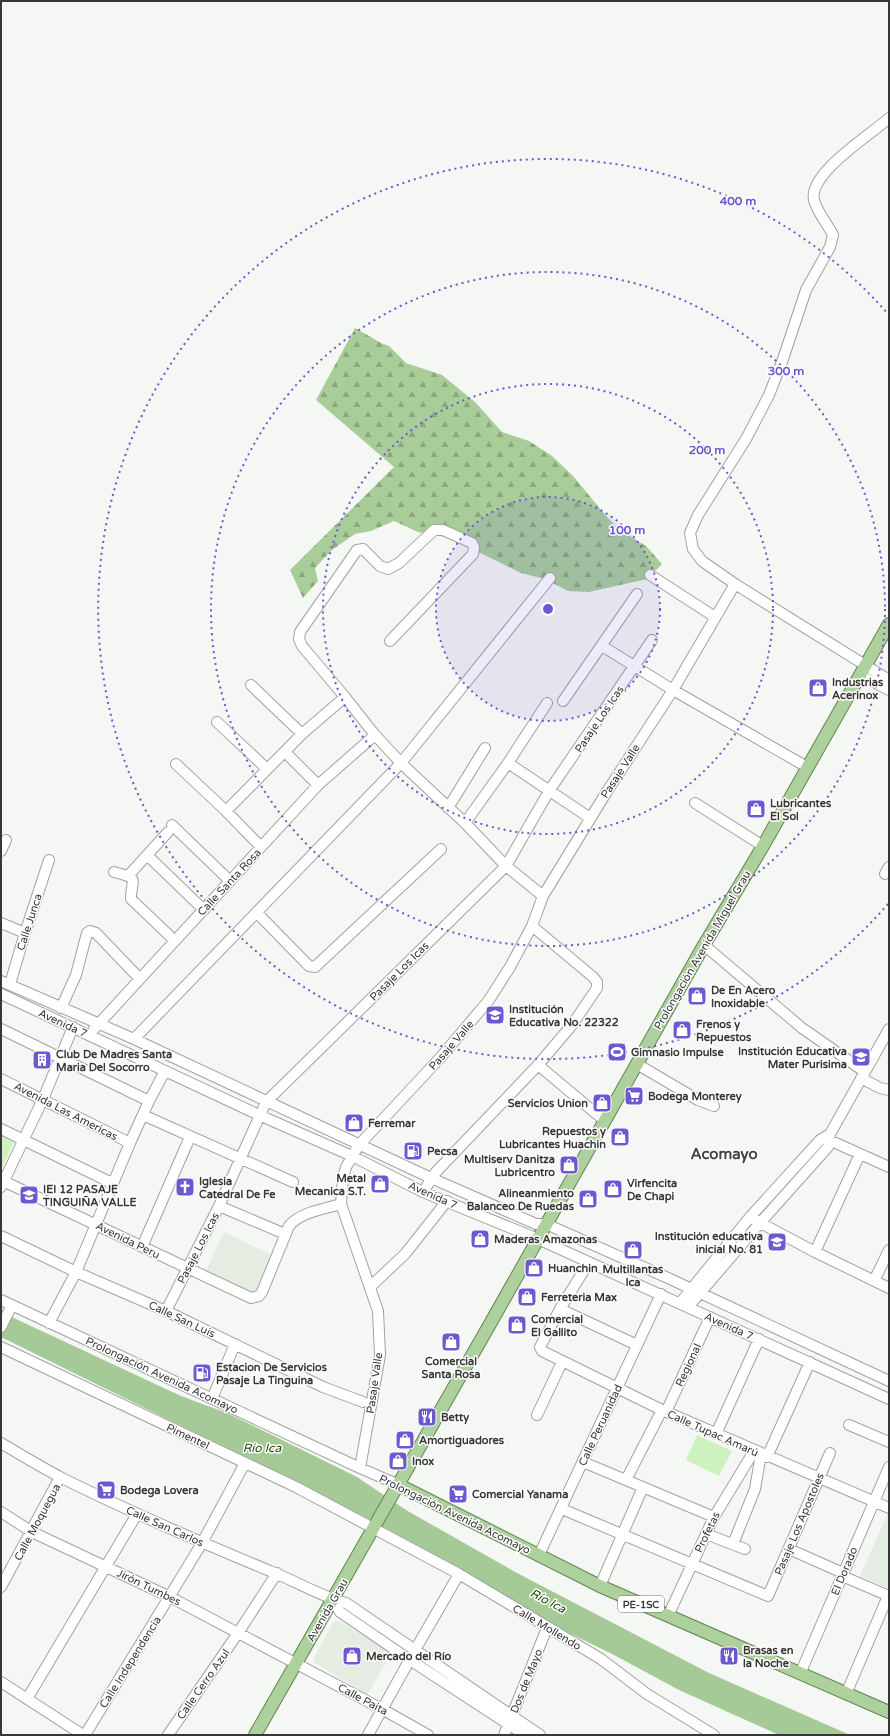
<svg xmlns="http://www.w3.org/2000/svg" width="890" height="1736" font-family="'Varela Round',sans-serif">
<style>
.built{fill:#e5ece2}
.forest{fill:url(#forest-firs)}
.garden{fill:#cef1c0}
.water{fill:#a5ca97}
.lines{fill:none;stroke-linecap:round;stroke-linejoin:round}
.minor-casing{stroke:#a1a3a0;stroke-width:12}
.major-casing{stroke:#60864f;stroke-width:14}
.minor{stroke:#fff;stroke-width:10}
.major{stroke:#add09d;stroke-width:12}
.ring{fill:none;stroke:#6d58d1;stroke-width:2;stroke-dasharray:2 4}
.labels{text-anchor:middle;stroke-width:3;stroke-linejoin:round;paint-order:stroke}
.shield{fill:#fff;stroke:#727372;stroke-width:1}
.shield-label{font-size:10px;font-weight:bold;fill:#363736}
.poi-label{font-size:11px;font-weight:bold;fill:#363736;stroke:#fff;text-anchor:start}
.street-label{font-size:11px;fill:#363736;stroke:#fff}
.water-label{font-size:12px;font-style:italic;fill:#1d4900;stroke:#fff}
.district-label{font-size:15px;font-weight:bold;fill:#424442;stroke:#fff}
.centre{fill:#6d58d1;stroke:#fff;stroke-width:2}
.ring-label{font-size:12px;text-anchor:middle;font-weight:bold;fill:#6d58d1;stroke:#fff;stroke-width:3;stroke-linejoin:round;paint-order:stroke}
</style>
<defs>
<pattern id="forest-firs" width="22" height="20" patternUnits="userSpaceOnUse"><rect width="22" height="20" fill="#a8cd99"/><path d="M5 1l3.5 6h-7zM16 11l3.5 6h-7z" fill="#8aa77e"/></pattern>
</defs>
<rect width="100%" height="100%" fill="#f5f7f4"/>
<path class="built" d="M224,1232L274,1256L255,1296L205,1273Z
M888,1513H889V1589L860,1576Z
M334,1621H339L392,1653L367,1695L315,1663L313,1659Z"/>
<path class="forest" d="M355,328L381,343L389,346L406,363L442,375L475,402L502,432L529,441L552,456L573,476L607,517L621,531L646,546L662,564L647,579L589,592L568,591L545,579L521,573L450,538L418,532L394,521L371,531L355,534L332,550L315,568L318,581L303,598L290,570L394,467L316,400Z"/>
<path class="garden" d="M1,1136L14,1142L1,1169Z
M697,1435L732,1451L719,1476L686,1460Z"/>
<path class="water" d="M1,1312L181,1396L227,1413L270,1434L357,1477L406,1510L517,1573L709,1673L850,1735H779L679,1690L614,1655L559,1628L454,1565L367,1518L1,1337Z"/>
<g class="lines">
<defs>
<path id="minor" d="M889,118C872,134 808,173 814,200C817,212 827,223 833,235L830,247L806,290L783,359L769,395L746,439L698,515L690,533L693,549L702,561L735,584L889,680
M650,575L715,617
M390,641L473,554L474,547L472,543L443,530H434L399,563L388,569L380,566L363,549L357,550L300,632L299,639L302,646L345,697L375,735L401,763L465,823L506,866L543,896
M602,646L673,690L807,767
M860,675L889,690
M251,685L302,734
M563,701L637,594
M217,722L267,769
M285,752L318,785
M508,763L590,818
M176,764L226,811L261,847
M695,803L763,846
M448,808L485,748
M226,811L302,734L345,697
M465,823L508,763L547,703
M172,825L230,881
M1,851L6,840
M147,855L204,910
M114,872C141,879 131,878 131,899L175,941
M885,874L889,867
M128,876L168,832
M257,913L309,966L315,967L441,849
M1,923L25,933
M704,945L802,1028L865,1072
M1,981L134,1039L431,1178L536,1224H546L668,1278L889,1381
M10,984L25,933L49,860
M1,994L259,1115L352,1156L423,1192L538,1239L889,1399
M61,1008L76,975L87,933L90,931L96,933L139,978
M1,1029L149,1101
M94,1029L318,785L375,735
M134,1039L401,763L550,578
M637,1064L698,1100L714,1106
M538,1065L605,1121
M861,1078L880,1088L889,1090
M1,1079L130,1143
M143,1115L293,1182
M1,1129L112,1183
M829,1140L889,1167
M1,1180L251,1298L259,1296L262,1292L289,1226C300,1212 325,1209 341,1204
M1,1187L43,1099L73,1027
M423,1192L436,1172L538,1065L572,1025L597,988V982L593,977L532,926
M219,1206L285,1234
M755,1220L815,1252L889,1288
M1,1236L76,1272L166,1311L323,1387L363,1402
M142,1247L190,1137
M815,1252L860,1154
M589,1262L560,1309L540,1347L542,1351L662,1410L889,1508
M874,1281L889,1250
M370,1287L405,1254L447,1201
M1,1300L360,1468L399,1485
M680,1303L750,1217L820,1140L830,1134
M688,1307L760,1223L828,1147L830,1134L889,1029
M560,1309L637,1345
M166,1311L219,1206L266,1102L506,866L549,791L652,640
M49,1323L76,1272L130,1143L149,1101L165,1071
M1,1327L12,1305
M1,1347L296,1487L459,1574L601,1659L647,1694L714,1735
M212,1399L235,1344
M666,1412L710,1317
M537,1415L562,1362
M849,1425L889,1442
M716,1434L759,1339
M1,1443C21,1455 41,1467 62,1478C130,1512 200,1542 270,1571C296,1581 319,1596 346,1603L540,1735
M767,1457L810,1362
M583,1462L714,1517
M360,1468L380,1355L378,1311L341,1204L343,1178L346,1167L359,1145L440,1058L489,1000L510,967L532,926L543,896L606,793L673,690L735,584
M626,1480L662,1410
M562,1509L768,1596L830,1453
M1,1512L32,1532L170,1597L382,1709L428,1735
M706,1534L745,1549
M733,1544L755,1489L761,1454
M789,1549L843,1573
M539,1555L661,1294
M842,1576L889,1596
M600,1586L643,1487
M1,1587L60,1477
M333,1600L340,1612L410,1660L525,1735
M668,1616L714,1517L754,1451
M800,1674L889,1467
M1,1682L83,1735
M846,1694L888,1596
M27,1699L137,1514
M85,1735L202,1543L245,1463
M168,1735L238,1633L277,1573
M368,1735L415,1650L459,1574
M504,1735L547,1628"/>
<path id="major" d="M399,1485L600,1586L889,1712
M255,1735L490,1324L704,945L763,846L889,624"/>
</defs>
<use href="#minor" class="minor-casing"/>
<use href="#major" class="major-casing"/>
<use href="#minor" class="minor"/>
<use href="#major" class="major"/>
</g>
<circle cx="548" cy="609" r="112" fill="#6d58d1" fill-opacity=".12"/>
<g class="ring">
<circle cx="548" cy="609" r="112"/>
<circle cx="548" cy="609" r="225"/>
<circle cx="548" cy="609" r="337"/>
<path d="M888 904A450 450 0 1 1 888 314"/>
</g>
<defs>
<symbol id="shop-square" viewBox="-11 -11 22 22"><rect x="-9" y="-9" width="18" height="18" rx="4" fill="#6d58d1" stroke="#fff"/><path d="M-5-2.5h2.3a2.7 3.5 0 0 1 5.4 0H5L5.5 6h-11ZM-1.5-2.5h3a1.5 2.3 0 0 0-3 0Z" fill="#fff"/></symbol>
<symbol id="school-square" viewBox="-11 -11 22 22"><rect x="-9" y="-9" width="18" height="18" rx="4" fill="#6d58d1" stroke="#fff"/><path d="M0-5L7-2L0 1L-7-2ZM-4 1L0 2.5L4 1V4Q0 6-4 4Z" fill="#fff"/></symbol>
<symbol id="stadium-square" viewBox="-11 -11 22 22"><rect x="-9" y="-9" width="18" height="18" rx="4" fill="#6d58d1" stroke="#fff"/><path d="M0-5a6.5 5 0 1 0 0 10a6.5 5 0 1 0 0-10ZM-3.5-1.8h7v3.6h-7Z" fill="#fff"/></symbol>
<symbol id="building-square" viewBox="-11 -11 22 22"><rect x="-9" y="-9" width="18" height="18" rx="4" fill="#6d58d1" stroke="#fff"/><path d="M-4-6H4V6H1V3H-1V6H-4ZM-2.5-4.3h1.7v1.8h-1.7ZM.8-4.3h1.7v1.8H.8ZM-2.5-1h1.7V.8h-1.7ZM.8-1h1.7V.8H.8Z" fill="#fff"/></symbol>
<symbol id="supermarket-square" viewBox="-11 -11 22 22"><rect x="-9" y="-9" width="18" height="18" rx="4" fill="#6d58d1" stroke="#fff"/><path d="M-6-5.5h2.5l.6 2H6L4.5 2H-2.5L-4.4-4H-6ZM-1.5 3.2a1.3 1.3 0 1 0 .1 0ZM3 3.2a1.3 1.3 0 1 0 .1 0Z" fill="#fff"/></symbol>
<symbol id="fuel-square" viewBox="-11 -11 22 22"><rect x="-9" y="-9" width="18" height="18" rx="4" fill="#6d58d1" stroke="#fff"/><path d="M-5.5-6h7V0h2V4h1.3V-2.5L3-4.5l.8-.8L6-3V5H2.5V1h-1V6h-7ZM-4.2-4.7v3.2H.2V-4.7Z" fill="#fff"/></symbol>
<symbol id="church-square" viewBox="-11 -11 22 22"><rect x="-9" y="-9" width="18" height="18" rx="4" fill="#6d58d1" stroke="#fff"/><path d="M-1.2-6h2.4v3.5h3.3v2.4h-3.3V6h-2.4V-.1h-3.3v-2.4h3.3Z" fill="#fff"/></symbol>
<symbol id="restaurant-square" viewBox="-11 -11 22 22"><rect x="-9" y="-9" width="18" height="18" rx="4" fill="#6d58d1" stroke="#fff"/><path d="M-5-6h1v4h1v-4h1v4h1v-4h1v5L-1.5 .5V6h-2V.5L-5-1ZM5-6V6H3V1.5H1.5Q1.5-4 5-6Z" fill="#fff"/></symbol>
</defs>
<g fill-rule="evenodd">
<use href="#shop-square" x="807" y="677" width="22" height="22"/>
<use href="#shop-square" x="745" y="798" width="22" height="22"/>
<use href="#shop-square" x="686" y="985" width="22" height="22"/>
<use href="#school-square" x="484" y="1004" width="22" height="22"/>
<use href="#shop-square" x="671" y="1019" width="22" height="22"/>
<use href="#stadium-square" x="606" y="1041" width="22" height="22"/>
<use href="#school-square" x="850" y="1046" width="22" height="22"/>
<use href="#building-square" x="31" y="1049" width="22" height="22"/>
<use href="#supermarket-square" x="623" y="1085" width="22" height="22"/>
<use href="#shop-square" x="591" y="1092" width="22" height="22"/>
<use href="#shop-square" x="343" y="1112" width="22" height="22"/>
<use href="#shop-square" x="609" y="1126" width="22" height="22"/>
<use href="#fuel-square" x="402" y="1140" width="22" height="22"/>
<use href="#shop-square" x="558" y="1154" width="22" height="22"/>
<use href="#shop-square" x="369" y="1173" width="22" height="22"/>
<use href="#church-square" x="174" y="1176" width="22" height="22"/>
<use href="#shop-square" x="602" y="1178" width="22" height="22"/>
<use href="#school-square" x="18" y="1184" width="22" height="22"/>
<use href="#shop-square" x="577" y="1188" width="22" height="22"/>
<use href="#shop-square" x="469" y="1228" width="22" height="22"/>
<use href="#school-square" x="766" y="1231" width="22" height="22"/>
<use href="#shop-square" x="622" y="1239" width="22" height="22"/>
<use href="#shop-square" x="523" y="1257" width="22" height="22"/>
<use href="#shop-square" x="516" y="1286" width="22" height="22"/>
<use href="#shop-square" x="506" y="1314" width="22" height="22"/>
<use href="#shop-square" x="440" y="1331" width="22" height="22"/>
<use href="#fuel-square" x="191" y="1362" width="22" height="22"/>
<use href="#restaurant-square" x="416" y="1406" width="22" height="22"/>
<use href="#shop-square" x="394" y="1429" width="22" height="22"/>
<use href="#shop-square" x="387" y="1450" width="22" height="22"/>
<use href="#supermarket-square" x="95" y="1479" width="22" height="22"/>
<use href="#supermarket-square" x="447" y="1483" width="22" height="22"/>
<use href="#shop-square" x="341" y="1645" width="22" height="22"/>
<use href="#restaurant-square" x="718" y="1645" width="22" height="22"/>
</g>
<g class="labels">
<rect class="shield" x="618" y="1596" width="46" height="16" rx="3"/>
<g class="shield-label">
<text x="641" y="1608">PE-1SC</text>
</g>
<g class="poi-label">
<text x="832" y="686">Industrias<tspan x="832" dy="13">Acerinox</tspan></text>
<text x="770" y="807">Lubricantes<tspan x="770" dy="13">El Sol</tspan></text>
<text x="711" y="994">De En Acero<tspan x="711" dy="13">Inoxidable</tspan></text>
<text x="509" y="1013">Institución<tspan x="509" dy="13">Educativa No. 22322</tspan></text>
<text x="696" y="1028">Frenos y<tspan x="696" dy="13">Repuestos</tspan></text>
<text x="847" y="1055" text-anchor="end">Institución Educativa<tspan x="847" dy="13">Mater Purisima</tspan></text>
<text x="631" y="1056">Gimnasio Impulse</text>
<text x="56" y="1058">Club De Madres Santa<tspan x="56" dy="13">Maria Del Socorro</tspan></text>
<text x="648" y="1100">Bodega Monterey</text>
<text x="588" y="1107" text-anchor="end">Servicios Union</text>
<text x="368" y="1127">Ferremar</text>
<text x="606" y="1135" text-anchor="end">Repuestos y<tspan x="606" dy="13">Lubricantes Huachin</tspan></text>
<text x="427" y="1155">Pecsa</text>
<text x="555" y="1163" text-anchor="end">Multiserv Danitza<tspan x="555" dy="13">Lubricentro</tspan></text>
<text x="366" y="1182" text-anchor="end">Metal<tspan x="366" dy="13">Mecanica S.T.</tspan></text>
<text x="199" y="1185">Iglesia<tspan x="199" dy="13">Catedral De Fe</tspan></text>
<text x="627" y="1187">Virfencita<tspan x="627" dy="13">De Chapi</tspan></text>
<text x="43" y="1193">IEI 12 PASAJE<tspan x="43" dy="13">TINGUIÑA VALLE</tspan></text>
<text x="574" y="1197" text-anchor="end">Alineanmiento<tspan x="574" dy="13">Balanceo De Ruedas</tspan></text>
<text x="763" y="1240" text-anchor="end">Institución educativa<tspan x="763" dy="13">inicial No. 81</tspan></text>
<text x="494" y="1243">Maderas Amazonas</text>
<text x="548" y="1272">Huanchin</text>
<text x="633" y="1273" text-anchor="middle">Multillantas<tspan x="633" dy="13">Ica</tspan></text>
<text x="541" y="1301">Ferreteria Max</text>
<text x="531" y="1323">Comercial<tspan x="531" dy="13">El Gallito</tspan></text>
<text x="451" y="1365" text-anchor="middle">Comercial<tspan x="451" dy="13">Santa Rosa</tspan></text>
<text x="216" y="1371">Estacion De Servicios<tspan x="216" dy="13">Pasaje La Tinguina</tspan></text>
<text x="441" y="1421">Betty</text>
<text x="419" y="1444">Amortiguadores</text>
<text x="412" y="1465">Inox</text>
<text x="120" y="1494">Bodega Lovera</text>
<text x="472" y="1498">Comercial Yanama</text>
<text x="743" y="1654">Brasas en<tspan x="743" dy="13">la Noche</tspan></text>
<text x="366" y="1660">Mercado del Río</text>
</g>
<g class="street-label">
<text transform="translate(599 719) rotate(-56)" y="4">Pasaje Los Icas</text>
<text transform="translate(620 771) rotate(-57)" y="4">Pasaje Valle</text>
<text transform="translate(229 882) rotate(-47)" y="4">Calle Santa Rosa</text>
<text transform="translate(29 922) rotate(-72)" y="4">Calle Junca</text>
<text transform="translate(702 950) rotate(-60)" y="4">Prolongación Avenida Miguel Grau</text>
<text transform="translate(399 971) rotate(-45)" y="4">Pasaje Los Icas</text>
<text transform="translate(63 1023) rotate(25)" y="4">Avenida 7</text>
<text transform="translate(451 1045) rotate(-49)" y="4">Pasaje Valle</text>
<text transform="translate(66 1111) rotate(27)" y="4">Avenida Las Americas</text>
<text transform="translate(433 1195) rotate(24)" y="4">Avenida 7</text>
<text transform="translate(128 1240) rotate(26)" y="4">Avenida Peru</text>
<text transform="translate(198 1248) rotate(-63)" y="4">Pasaje Los Icas</text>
<text transform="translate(182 1319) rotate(25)" y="4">Calle San Luis</text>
<text transform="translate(729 1326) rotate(24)" y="4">Avenida 7</text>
<text transform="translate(688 1365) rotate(-65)" y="4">Regional</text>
<text transform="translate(162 1375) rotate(25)" y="4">Prolongación Avenida Acomayo</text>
<text transform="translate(374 1383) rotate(-82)" y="4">Pasaje Valle</text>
<text transform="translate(600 1425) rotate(-65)" y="4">Calle Peruanidad</text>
<text transform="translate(713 1433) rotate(24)" y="4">Calle Tupac Amarú</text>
<text transform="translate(188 1436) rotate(25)" y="4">Pimentel</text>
<text transform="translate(455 1514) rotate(26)" y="4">Prolongación Avenida Acomayo</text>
<text transform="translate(37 1522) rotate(-62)" y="4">Calle Moquegua</text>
<text transform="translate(799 1524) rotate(-67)" y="4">Pasaje Los Apostoles</text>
<text transform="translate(165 1526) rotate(24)" y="4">Calle San Carlos</text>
<text transform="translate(707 1532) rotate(-64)" y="4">Profetas</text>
<text transform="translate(844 1571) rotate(-67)" y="4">El Dorado</text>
<text transform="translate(149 1587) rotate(26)" y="4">Jirón Tumbes</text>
<text transform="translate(327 1610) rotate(-60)" y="4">Avenida Grau</text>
<text transform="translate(547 1627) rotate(31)" y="4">Calle Mollendo</text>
<text transform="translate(130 1662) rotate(-58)" y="4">Calle Independencia</text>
<text transform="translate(526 1681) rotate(-68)" y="4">Dos de Mayo</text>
<text transform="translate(203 1684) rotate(-55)" y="4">Calle Cerro Azul</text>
<text transform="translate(363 1699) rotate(28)" y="4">Calle Paita</text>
</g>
<g class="water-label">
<text x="262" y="1452">Río Ica</text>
<text transform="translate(548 1601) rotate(28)" y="4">Río Ica</text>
</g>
<g class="district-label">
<text x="724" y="1159">Acomayo</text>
</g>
</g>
<circle cx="548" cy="609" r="6" class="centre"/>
<g class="ring-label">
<text x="738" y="205">400 m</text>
<text x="786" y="375">300 m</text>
<text x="707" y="454">200 m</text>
<text x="627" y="534">100 m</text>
</g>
<rect width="890" height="1736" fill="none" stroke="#363736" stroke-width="4"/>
</svg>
